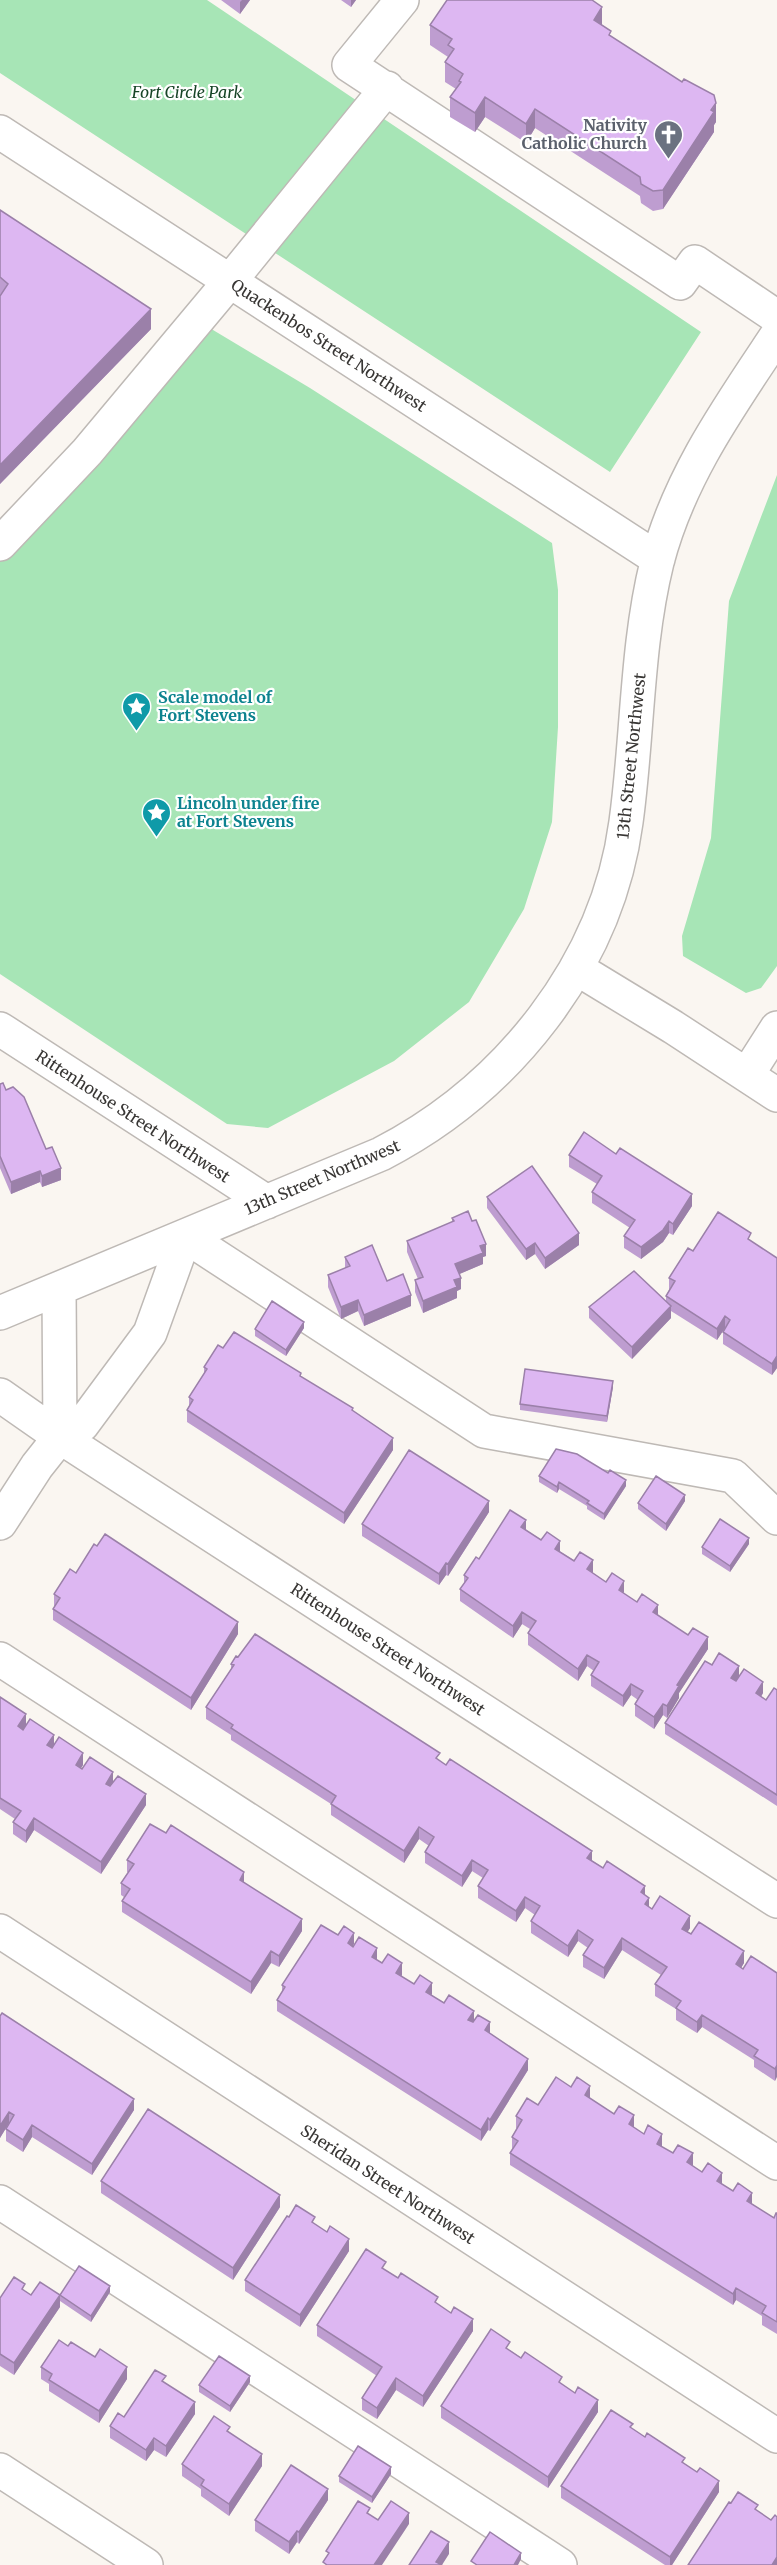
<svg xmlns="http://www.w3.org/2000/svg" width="777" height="2565" font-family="Merriweather,serif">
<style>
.green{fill:#a7e5b6}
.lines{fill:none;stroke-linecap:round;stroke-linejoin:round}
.minor-casing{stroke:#beb9b5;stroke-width:36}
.minor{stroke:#fff;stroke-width:33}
.wall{fill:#be9dd0}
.shaded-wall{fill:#9b80a9}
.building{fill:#ddb7f2;stroke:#9b80a9;stroke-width:1.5}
.labels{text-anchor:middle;stroke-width:4.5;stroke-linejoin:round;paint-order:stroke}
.park-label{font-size:16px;font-style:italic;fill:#174527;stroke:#fff}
.worship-label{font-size:16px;font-weight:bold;fill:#5b616d;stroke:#fff;text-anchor:end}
.street-label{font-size:16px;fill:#383634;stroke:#fff}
.culture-label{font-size:16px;font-weight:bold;fill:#0d838f;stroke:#fff;text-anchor:start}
</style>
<rect width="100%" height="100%" fill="#faf6f1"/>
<path class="green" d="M0,0H207L701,332L610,472L0,73Z
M183,312L310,388L552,543L558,590V727L552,822L524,909L469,1002L394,1061L268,1128L227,1124L0,974V528Z
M777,475V966L761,988L746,993L683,956L682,936L711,838L729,601Z"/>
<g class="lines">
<defs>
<path id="minor" d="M402,0L349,65L680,283L695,262L777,317
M0,132L658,559
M0,544L87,452L230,281L387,88
M576,968L673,1027L777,1095
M0,1029L267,1202
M747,1075L777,1028
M185,1236L484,1431L733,1476L777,1518
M59,1289L60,1437
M0,1313L381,1154C507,1089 607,965 626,822C638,735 636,647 657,562C679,477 729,407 777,335
M0,1395L60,1437L777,1901
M0,1523L37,1466L60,1437L82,1425L150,1333L185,1236
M0,1659L777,2163
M0,1931L777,2436
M0,2202L560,2565
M0,2470L146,2565"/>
</defs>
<use href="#minor" class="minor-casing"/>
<use href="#minor" class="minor"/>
</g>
<path class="wall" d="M221,0H250L240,14Z
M341,0H356L351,7Z
M430,25L602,26L611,36L716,122L714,125V132L663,209L653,211L641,203L640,196L535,128L526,143L485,117L475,132L450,117V97L456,89L445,82V62L448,57L430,45Z
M0,210L151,329L0,484Z
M0,1084L6,1090L46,1149L61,1180L42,1187L40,1182L11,1194L0,1168Z
M569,1155L692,1206L673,1235L669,1233L663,1242L641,1259L624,1248V1236L630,1228L592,1203V1192L597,1184L569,1167Z
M487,1197L579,1245L545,1269L535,1254L526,1260L487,1208Z
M452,1218L486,1256L483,1257V1264L459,1274L461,1289L457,1291V1298L423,1313L415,1292V1280L418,1279L407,1252V1241L452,1222Z
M751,1241L777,1258V1368L772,1375L723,1344V1332L724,1329L717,1340L671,1311V1318L632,1359L589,1318V1307L666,1301V1296L669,1290V1278L693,1251Z
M345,1257L387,1281L411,1306L364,1326L358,1311L341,1319L328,1287V1275L345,1268Z
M304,1328L286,1356L255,1336V1329Z
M223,1348L301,1377L353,1412L393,1450L344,1524L187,1422V1410L189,1406V1397L204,1374V1367Z
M613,1387L607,1422L520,1410V1404Z
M539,1476L626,1486L604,1520L587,1509V1506L559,1489L557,1493L539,1482Z
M685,1501L666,1531L638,1509V1503Z
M489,1512L448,1576L446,1575L439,1585L362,1536V1524Z
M526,1530L593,1572L592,1573L708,1649L679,1693V1698L667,1718L663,1715L654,1729L635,1716V1704L638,1700L631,1695L623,1707L591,1686V1675L594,1671L587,1666L578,1681L528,1645V1633L530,1629L522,1624L513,1638L460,1601V1589L464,1584V1575L479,1559Z
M749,1544L730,1572L702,1554V1547Z
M76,1573L238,1634L191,1710L53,1620V1609L55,1606H54V1594Z
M231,1664L440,1761L645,1895L649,1907L690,1928L687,1932L744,1963L741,1968L743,1969L777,1973L775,2081L754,2067V2060L702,2027L697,2033L676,2020V2009L655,1996V1984L661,1975L622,1950L604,1979L583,1967V1955L588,1948L578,1941L568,1957L531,1933V1921L535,1915L525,1908L516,1922L478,1898V1886L483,1878L472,1871L462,1887L425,1863V1852L429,1846L419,1839L404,1863L331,1815V1804L231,1740V1735L206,1719V1707L231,1669Z
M712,1665L739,1676L763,1693L761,1697L766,1700L777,1690V1806L665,1734V1723Z
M0,1697L26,1726L83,1765L81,1768L113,1783L146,1805L101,1874L34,1830L26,1843L13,1834V1822L15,1819L0,1809Z
M127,1860L244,1883L302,1931L279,1967L271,1963L251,1994L122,1912V1901L124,1897L121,1895V1883L128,1872H127Z
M354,1944L353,1946L377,1960L402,1975L401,1976L414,1984L432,1994L431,1995L474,2020L490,2034L528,2070L490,2131L488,2130L481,2141L277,2011V2000L282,1992V1985Z
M0,2016L134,2110L92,2175L32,2137L23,2152L6,2141V2129L8,2125L0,2138Z
M590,2098V2099L662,2146V2147L693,2165L692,2166L774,2218L777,2213V2334L762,2325V2316L736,2300L733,2305L510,2165V2153L512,2149V2137L517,2128H516V2116L538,2105Z
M101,2181L280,2207L233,2280L101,2193Z
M289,2217L315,2224L349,2251L300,2327L245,2291V2280Z
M386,2270L438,2304L473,2331L423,2407L396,2390L377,2419L362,2410V2398L377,2376L317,2336V2325Z
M25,2291L31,2295H60L110,2292L91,2322L60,2301V2307L14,2375L0,2366V2298Z
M68,2346L127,2379L99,2423L49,2391V2384L41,2379V2367Z
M510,2350L562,2385L598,2412L548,2488L441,2418V2406Z
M250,2382L230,2412L199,2392V2385Z
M166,2383L195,2414L166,2457L154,2450L146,2461L110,2438V2426L124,2417Z
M633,2429L697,2472L719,2492L672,2565H665L561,2498V2486Z
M230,2433L262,2466L229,2516L201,2496V2489L182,2476V2464Z
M391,2474L372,2503L339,2482V2476Z
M328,2500L299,2544L297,2542L289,2554L255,2531V2520Z"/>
<path class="shaded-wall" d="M242,0H250L240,14V2Z
M351,0H356L351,7Z
M602,7V26L594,20Z
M485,97V117L475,132V113Z
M716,103V122L714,125V132L663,209V190Z
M535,109V128L526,143V124Z
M151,309V329L0,484V465Z
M61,1168V1180L42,1187V1176Z
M40,1171V1182L11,1194V1182Z
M692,1194V1206L673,1235V1224Z
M669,1221V1233L663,1242L641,1259V1247Z
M579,1233V1245L545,1269V1258Z
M535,1243V1254L526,1260V1249Z
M486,1244V1256L483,1257V1264L455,1276V1264L480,1246Z
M461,1278V1289L457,1291V1298L423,1313V1301L454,1280Z
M411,1295V1306L364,1326V1315Z
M358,1300V1311L341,1319V1307Z
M671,1306V1318L632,1359V1347Z
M725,1316V1328L717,1340V1329Z
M304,1322V1328L286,1356V1350Z
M777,1356V1368L772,1375V1364Z
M613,1381V1387L607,1422V1416Z
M393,1438V1450L344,1524V1513Z
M626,1480V1486L604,1520V1514Z
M559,1482V1489L557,1493V1487Z
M685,1495V1501L666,1531V1524Z
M489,1501V1512L448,1576V1564Z
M526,1520V1532L521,1527Z
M749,1538V1544L730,1572V1566Z
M560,1541V1552L555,1549Z
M593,1560V1572L587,1581V1569Z
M446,1563V1575L439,1585V1574Z
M624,1581V1593L619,1590Z
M658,1605V1616L653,1612Z
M522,1612V1624L513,1638V1626Z
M238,1622V1634L191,1710V1698Z
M708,1637V1649L679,1693V1698L667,1718V1706L677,1685Z
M587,1655V1666L578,1681V1669Z
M739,1666V1678L731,1690V1678Z
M763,1682V1693L756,1705V1693Z
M631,1684V1695L623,1707V1696Z
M663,1704V1715L654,1729V1717Z
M26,1714V1726L18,1738V1726Z
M54,1735V1746L47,1756V1745Z
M83,1753V1765L76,1776V1765Z
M113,1772V1784L106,1795V1784Z
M146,1794V1805L101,1874V1862Z
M34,1818V1830L26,1843V1831Z
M419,1827V1839L404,1863V1851Z
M592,1851V1862L587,1858Z
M472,1860V1871L462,1887V1876Z
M244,1872V1884L240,1880Z
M645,1886V1898L641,1892Z
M525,1897V1908L516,1922V1911Z
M649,1898V1909L645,1904Z
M690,1916V1928L682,1941V1929Z
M302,1919V1931L279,1967V1956Z
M578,1930V1941L568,1957V1946Z
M354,1933V1944L348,1954V1943Z
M622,1938V1950L604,1979V1968Z
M377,1948V1960L372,1969V1957Z
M271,1951V1963L251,1994V1982Z
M744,1951V1963L736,1976V1964Z
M402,1963V1975L396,1985V1973Z
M432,1983V1994L426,2004V1992Z
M474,2011V2023L468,2020Z
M702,2015V2027L697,2033V2022Z
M490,2022V2034L485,2030Z
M528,2059V2070L490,2131V2120Z
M777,2065V2077L775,2081V2069Z
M590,2086V2098L585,2107V2095Z
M134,2099V2110L92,2175V2164Z
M9,2112V2123L0,2138V2126Z
M634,2115V2127L629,2136V2124Z
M488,2118V2130L481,2141V2130Z
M32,2125V2137L23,2152V2140Z
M662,2134V2146L657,2155V2144Z
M693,2153V2165L687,2174V2162Z
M722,2173V2184L717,2181Z
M752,2193V2204L747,2201Z
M280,2195V2207L233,2280V2268Z
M349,2239V2251L300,2327V2315Z
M110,2286V2292L91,2322V2316Z
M736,2288V2300L733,2305V2294Z
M60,2295V2307L14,2375V2363Z
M473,2319V2331L423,2407V2396Z
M127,2367V2379L99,2423V2411Z
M250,2376V2382L230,2412V2406Z
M396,2378V2390L377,2419V2408Z
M598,2400V2412L548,2488V2477Z
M195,2402V2414L166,2457V2446Z
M154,2438V2450L146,2461V2450Z
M262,2454V2466L229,2516V2504Z
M391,2467V2474L372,2503V2497Z
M719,2481V2492L672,2565H670V2557Z
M328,2489V2500L299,2544V2532Z
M409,2513V2524L382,2565H374Z
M297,2531V2542L289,2554V2542Z
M449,2542V2554L442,2565L436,2562Z
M521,2553V2559L518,2565H514Z
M777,2557V2565H772Z"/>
<path class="building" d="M447,0H592L602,7L594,20L611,31L609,35L682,82L684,79L714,95L716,103L711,110L714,112L663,190L653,191L641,184L640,177L535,109L526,124L485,97L475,113L450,97L461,82L459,81L463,74L445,62L454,49L448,45L452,39L430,25Z
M0,210L151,309L0,465V296L8,284L0,277Z
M3,1083L6,1090L13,1087L24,1097L46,1149L52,1147L61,1168L42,1176L40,1171L11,1182L0,1156V1084Z
M584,1132L616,1154L620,1148L692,1194L673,1224L669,1221L663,1230L641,1247L624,1236L635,1220L592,1192L602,1176L569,1155Z
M532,1166L579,1233L545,1258L535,1243L526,1249L487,1197Z
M468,1211L472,1221L476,1220L486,1244L480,1246L483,1253L455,1264L461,1278L454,1280L457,1287L423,1301L415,1280L423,1277L407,1241L454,1221L452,1218Z
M718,1212L751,1233L748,1239L777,1258V1356L772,1364L723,1332L730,1320L725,1316L717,1329L666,1296L675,1281L669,1278L688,1248L693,1251Z
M372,1245L387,1281L403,1274L411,1295L364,1315L358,1300L341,1307L328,1275L350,1266L345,1257Z
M634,1271L671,1306L632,1347L589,1307Z
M272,1301L304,1322L286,1350L255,1329Z
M234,1332L301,1373L300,1376L353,1408L352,1410L393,1438L344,1513L187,1410L193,1400L189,1397L207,1369L204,1367L218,1345L223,1348Z
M525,1369L613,1381L607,1416L520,1404Z
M556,1449L577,1454L608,1473L610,1470L626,1480L604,1514L587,1503L589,1501L559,1482L557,1487L539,1476Z
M409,1450L489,1501L448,1564L446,1563L439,1574L362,1524Z
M656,1476L685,1495L666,1524L638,1503Z
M510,1510L526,1520L521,1527L541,1540L547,1532L560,1541L555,1549L574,1561L580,1552L593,1560L587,1569L606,1582L612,1573L624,1581L619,1590L637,1602L642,1594L658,1605L653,1612L688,1635L693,1628L708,1637L677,1685L679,1686L667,1706L663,1704L654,1717L635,1704L643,1691L631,1684L623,1696L591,1675L599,1662L587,1655L578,1669L528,1633L536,1621L522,1612L513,1626L460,1589L468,1578L464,1575L476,1557L479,1559Z
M720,1519L749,1538L730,1566L702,1547Z
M105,1534L238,1622L191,1698L53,1609L60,1598L54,1594L70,1569L76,1573L94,1544L97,1546Z
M255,1634L440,1753L436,1758L446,1765L450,1759L592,1851L587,1858L603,1868L607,1861L645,1886L641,1892L649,1898L645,1904L652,1909L660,1896L690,1916L682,1929L691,1934L699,1922L744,1951L736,1964L743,1969L751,1956L777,1973V2065L775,2069L754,2056L758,2050L702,2015L697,2022L676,2008L681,2001L655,1984L667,1967L622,1938L604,1968L583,1955L593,1940L578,1930L568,1946L531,1921L540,1906L525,1897L516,1911L478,1886L488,1870L472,1860L462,1876L425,1852L434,1837L419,1827L404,1851L331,1804L336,1796L231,1728L233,1725L206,1707L234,1665L231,1664L236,1656L238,1657Z
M719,1653L739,1666L731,1678L736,1681L744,1669L763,1682L756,1693L766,1700L774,1688L777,1690V1795L665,1723L705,1661L712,1665Z
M0,1697L26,1714L18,1726L23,1730L30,1719L54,1735L47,1745L52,1748L59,1737L83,1753L76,1765L82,1769L90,1757L113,1772L106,1784L110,1786L118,1776L146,1794L101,1862L34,1818L26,1831L13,1822L21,1811L0,1798Z
M150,1824L166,1833L171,1825L244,1872L240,1880L302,1919L279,1956L271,1951L251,1982L122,1901L130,1889L121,1883L134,1864L127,1860Z
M321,1925L338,1935L344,1926L354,1933L348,1943L353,1947L359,1937L377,1948L372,1957L382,1963L388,1954L402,1963L396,1973L414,1984L420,1975L432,1983L426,1992L444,2003L449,1995L474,2011L468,2020L473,2022L478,2015L490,2022L485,2030L528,2059L490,2120L488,2118L481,2130L277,2000L285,1987L282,1985Z
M2,2013L134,2099L92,2164L32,2125L23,2140L6,2129L14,2115L9,2112L0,2126V2016Z
M556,2077L571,2087L577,2077L590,2086L585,2095L614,2114L619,2106L634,2115L629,2124L644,2134L648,2125L662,2134L657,2144L673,2153L678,2145L693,2153L687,2162L702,2172L708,2163L722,2173L717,2181L733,2191L738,2183L752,2193L747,2201L774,2218L776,2213H777V2322L762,2313L766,2306L736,2288L733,2294L510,2153L518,2141L512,2137L522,2120L516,2116L527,2098L538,2105Z
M148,2109L280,2195L233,2268L101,2181Z
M296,2205L315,2217L312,2222L327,2232L330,2226L349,2239L300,2315L245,2280L287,2216L289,2217Z
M366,2249L386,2262L382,2268L398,2278L401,2273L438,2297L435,2302L451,2313L454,2307L473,2319L423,2396L396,2378L377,2408L362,2398L382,2367L317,2325Z
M79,2266L110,2286L91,2316L60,2295Z
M14,2277L25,2284L22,2289L31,2295L40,2282L60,2295L14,2363L0,2354V2298Z
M491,2329L510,2342L506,2348L521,2358L525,2352L562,2377L559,2382L575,2393L578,2387L598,2400L548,2477L441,2406Z
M59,2340L68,2346L71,2342L95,2357L100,2349L127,2367L99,2411L49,2380L52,2374L41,2367Z
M219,2356L250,2376L230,2406L199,2385Z
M155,2370L166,2376L162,2381L195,2402L166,2446L154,2438L146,2450L110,2426L118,2413L124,2417Z
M611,2410L633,2424L630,2427L645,2437L647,2433L685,2458L682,2462L697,2472L700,2468L719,2481L670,2557L561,2486Z
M214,2416L230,2427L227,2431L262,2454L229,2504L201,2485L204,2480L182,2464Z
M358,2446L391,2467L372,2497L339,2476Z
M291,2465L328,2489L299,2532L297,2531L289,2542L255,2520Z
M738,2492L758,2505L755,2509L771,2520L775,2515L777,2517V2557L772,2565H688L729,2502L731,2503Z
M358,2501L370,2508L367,2513L378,2520L391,2501L409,2513L374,2565H327L323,2562L329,2553L326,2551Z
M431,2531L449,2542L436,2562L442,2565H409Z
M490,2532L521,2553L514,2565H477L471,2561Z"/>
<defs>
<symbol id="church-pin" viewBox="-11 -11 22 30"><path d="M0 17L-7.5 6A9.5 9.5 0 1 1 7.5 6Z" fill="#6b7280" stroke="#fff"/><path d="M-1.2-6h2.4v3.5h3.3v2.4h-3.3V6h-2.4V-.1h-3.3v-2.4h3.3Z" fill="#fff"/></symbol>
<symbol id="sight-pin" viewBox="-11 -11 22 30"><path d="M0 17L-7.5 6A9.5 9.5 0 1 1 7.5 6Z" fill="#0f9aa8" stroke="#fff"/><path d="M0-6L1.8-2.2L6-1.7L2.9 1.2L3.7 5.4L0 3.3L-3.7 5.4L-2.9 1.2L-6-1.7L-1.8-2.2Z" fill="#fff"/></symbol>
</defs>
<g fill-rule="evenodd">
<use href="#church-pin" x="652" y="118" width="33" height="45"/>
<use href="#sight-pin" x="120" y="690" width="33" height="45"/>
<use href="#sight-pin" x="140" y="796" width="33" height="45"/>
</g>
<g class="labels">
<g class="park-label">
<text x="187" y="98">Fort Circle Park</text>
</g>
<g class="worship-label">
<text x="647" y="131">Nativity<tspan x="647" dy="18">Catholic Church</tspan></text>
</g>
<g class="street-label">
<text transform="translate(329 345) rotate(33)" y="6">Quackenbos Street Northwest</text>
<text transform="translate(631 756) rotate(-84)" y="6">13th Street Northwest</text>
<text transform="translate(133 1116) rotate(33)" y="6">Rittenhouse Street Northwest</text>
<text transform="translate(322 1177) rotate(-23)" y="6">13th Street Northwest</text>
<text transform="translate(388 1649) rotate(33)" y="6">Rittenhouse Street Northwest</text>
<text transform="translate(388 2184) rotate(33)" y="6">Sheridan Street Northwest</text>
</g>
<g class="culture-label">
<text x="158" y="703">Scale model of<tspan x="158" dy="18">Fort Stevens</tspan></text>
<text x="177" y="809">Lincoln under fire<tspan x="177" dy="18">at Fort Stevens</tspan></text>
</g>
</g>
</svg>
